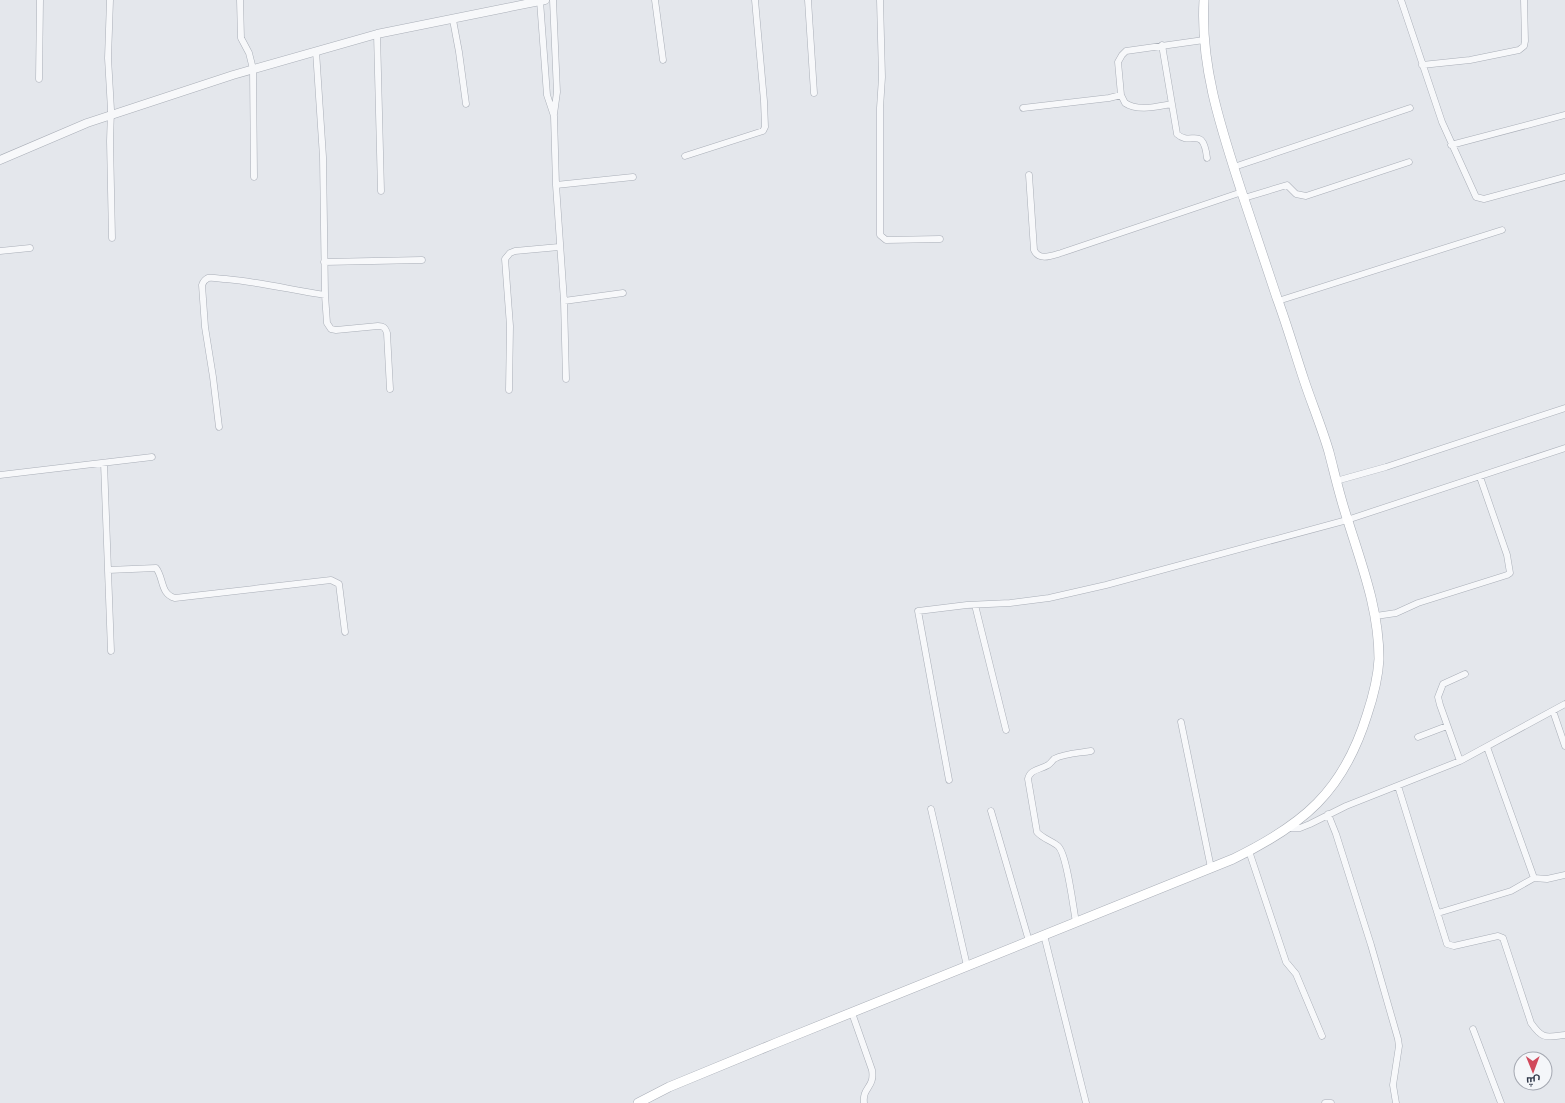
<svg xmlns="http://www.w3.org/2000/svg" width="1565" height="1103" font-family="'Alegreya Sans',Cairo,sans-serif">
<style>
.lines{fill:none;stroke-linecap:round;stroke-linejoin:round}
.minor-casing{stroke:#a9aeb7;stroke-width:7}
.tertiary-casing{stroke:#a9aeb7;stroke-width:9}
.secondary-casing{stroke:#a9aeb7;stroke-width:10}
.minor{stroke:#f7f8fa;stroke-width:6}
.tertiary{stroke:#f7f8fa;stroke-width:8}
.secondary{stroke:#fff;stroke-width:9}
</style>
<rect width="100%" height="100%" fill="#e4e7ec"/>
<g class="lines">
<defs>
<path id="minor" d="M110,0L108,58L111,110L110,141L112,238
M240,0L241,38L249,53L253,69L254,177
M553,0L557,92L554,114
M655,0L663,60
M808,0L814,93
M880,0L882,77L880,108V235L886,240L940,239
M1401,0L1442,122L1476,197L1484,199L1565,177
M540,1L547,95L554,116L556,185L564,301L566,379
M453,20L459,52L466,104
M377,34L381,191
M1162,45L1177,134C1191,147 1203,124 1207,158
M316,51L323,157L325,295L327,323L331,329L336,330L378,326C383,326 385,327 387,333L390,389
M1422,65L1470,60L1519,50L1524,46L1525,41L1524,0
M39,79L40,0
M1121,95L1125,103C1138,112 1159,106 1172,104
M1023,108L1109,98L1121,95L1118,62L1122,55L1126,51L1204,40
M1451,145L1565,115
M685,156L763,131L765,127L764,101L755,0
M1234,167L1410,108
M1029,175L1034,250C1039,261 1051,256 1061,253L1242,192
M556,185L633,177
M1244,198L1287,185L1296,194L1306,196L1409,162
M0,251L30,248
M324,262L422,260
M564,301L623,293
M1278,301L1502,230
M509,390L510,326L505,259L510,253L515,251L559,247
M219,427L213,377L205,327L202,285C203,282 204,280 208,278C213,277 221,279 226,279C260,282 292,290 325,295
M104,463L111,651
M0,475L152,457
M1336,481L1386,467L1565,408
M108,570L156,568C164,578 160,594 175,598L331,580L339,584L345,632
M975,605L1006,730
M1376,616L1396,613L1418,603L1507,575L1510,573L1507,555L1480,477
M1553,711L1565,746
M1181,722L1211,868
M1418,737L1447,726
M1487,747L1534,878
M1460,761L1440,705L1438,697L1443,684L1465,674
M949,780L918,611L967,605L1010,603L1049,598L1106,585L1347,520L1565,448
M1398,786L1447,944L1454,946L1498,936L1503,938L1531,1023C1543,1040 1546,1037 1565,1035
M931,809L967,966
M991,811L1029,941
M1328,814L1336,834L1371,945L1398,1039L1399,1046L1393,1085L1396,1103
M1289,828H1300L1310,824L1346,806L1460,761L1565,704
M1249,851L1286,962L1296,974L1322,1036
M1438,913L1511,891L1534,878L1547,879L1565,875
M1076,922C1073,907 1067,854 1058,846C1051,840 1043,839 1037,832L1028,779C1030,769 1040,770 1048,765C1050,764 1052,761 1054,759C1065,753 1080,753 1091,751
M1044,935L1086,1103
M852,1013L872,1070C875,1088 862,1087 864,1103
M1473,1029L1501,1103
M1325,1103H1331"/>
<path id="tertiary" d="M0,160L87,123L233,75L377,34L545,0"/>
<path id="secondary" d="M638,1103L669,1087L776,1043L1233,859C1303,825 1343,792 1367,715C1373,697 1378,678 1379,659C1379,610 1362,566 1348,521C1340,498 1335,475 1329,452C1322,428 1312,404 1304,380C1295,353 1287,325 1277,298C1265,262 1253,226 1241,190C1221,128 1200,66 1204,0"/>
</defs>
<use href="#minor" class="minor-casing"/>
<use href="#tertiary" class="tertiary-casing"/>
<use href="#secondary" class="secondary-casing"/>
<use href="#minor" class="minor"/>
<use href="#tertiary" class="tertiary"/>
<use href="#secondary" class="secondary"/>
</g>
<g transform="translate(1533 1071) rotate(179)"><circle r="19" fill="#f4f6f9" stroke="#a4a8b1"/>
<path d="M0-3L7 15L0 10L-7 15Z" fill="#d1495b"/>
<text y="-6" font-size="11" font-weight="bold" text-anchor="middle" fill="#2b3445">ش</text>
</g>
</svg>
